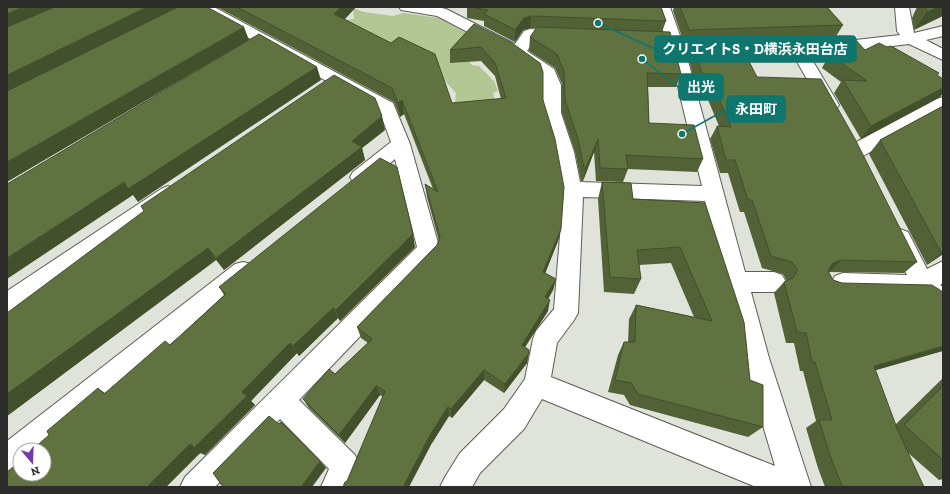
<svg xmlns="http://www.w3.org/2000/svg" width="950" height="494" font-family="'Zilla Slab','Noto Sans JP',serif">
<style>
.green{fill:#b3c795}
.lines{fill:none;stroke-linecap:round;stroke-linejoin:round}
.minor-casing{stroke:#5b5e56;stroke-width:2}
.minor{fill:#fff;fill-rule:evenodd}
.wall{fill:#526236}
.shaded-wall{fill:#42502c}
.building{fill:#5f723f;stroke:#42502c}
.leader{fill:none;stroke:#0f766e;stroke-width:1.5}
.callout-dot{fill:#0f766e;stroke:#fff;stroke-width:1.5}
.callout{fill:#0f766e;stroke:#0f766e;stroke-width:1.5}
.callout-label{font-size:14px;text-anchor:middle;font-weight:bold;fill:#fff}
</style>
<rect width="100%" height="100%" fill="#dfe3d9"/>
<path class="green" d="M353,8L364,12L393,16L403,13L439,18L469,34L457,47L472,65L479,66L494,81L498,91L493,93L497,109L455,103L456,93L445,81L436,82L395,50L338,21L354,19Z"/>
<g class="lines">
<defs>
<path id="minor" d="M196,7H214L393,103L410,144L440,250L437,256L299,400L355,455L359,465L351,487H321L329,469L280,419L215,487H180L185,477L417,247L395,159C383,169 369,187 353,182L350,177L353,172L391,142L379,110L198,10Z
M399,7H437L446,9L515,44L524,31L530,29L569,32L571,35L569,38L535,39L527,51L554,69L561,85V113L574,152L580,182L702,186L669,50L656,7H670L685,50L745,272H774L782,275L786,282L782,289L774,292H751L769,358L811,487H756L542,399L524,429L480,473L472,487H440L445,477L460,453L504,409L525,379L533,339L536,331L554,309L563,200L554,152L543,113V85L540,75L512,55L437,16L401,10ZM583,197L705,201L743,358L775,466L551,377L557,343L574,320L578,313Z
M895,7H909L914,33L943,26V36L926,40L943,49V60L909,44L858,50L808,53L839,105L836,109L830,111L824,109L792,53L713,54L707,52L705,49L707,46L713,44L829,43L900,35L897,31Z
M943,97V111L863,156L856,158L849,156L846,151L849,146L937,99Z
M168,186L175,189L178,194L175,199L15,311L7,314V291L161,189Z
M900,229L908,232L927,269L943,261V283L940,285L943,287V310L935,307L918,295L843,293L835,290L831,283L835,276L843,273L907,275L889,238L892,232Z
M243,262L251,264L254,271L251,278L40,450H20V467L7,473V441L235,264Z"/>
</defs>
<use href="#minor" class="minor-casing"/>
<use href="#minor" class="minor"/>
</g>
<path class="wall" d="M217,7H356L345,19L452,103L501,99L495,76L481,61L450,63V50L474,24L543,100L561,229L558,241L545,273L556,279L553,290L548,299V311L525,347L529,350L527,363L504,393L484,380L452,418L449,416L432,443L347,481L383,397L380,395L345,443L309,408L303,399L335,374L368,343L361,338L357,327L437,245L439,241L427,197L425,184L433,189L404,114L400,117L394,102Z
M467,7H661L666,21L662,32L681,74L676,87H648L649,123L703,159L697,172L628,169L623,182L596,181L594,152L583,181H581L575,152L562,113V84L555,68L529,51L530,37L537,28H530L523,30L515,42L484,26V21L467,18Z
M674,7H827L843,25L835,38L684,43L673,11Z
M917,7H943L914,30L912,18Z
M831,39L865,50L887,47L939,73L937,76L943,79V93L940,97L861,139L834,93L841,82L822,68L828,57L823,52Z
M693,43L757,77L917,262L904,273L829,272L875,371L895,425L943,378V479L939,480L907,452L924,487H825L818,468L806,428L816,421L803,371H800L794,343H786L774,293L784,282L787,281L783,274L762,268L744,212H740L728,173H720L710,139L717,126H719L703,88H696L688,56Z
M943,106V254L927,265L869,154L880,140Z
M385,130L362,148L365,160L224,270L216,260L7,416V313Z
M602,182L633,199L705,203L750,380L763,427L748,437L630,405L624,395L608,392L618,355L624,342H628L629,319L636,305L694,317L671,263L639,265L641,279L634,294L604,292L598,199Z
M415,247L340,321L338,318L299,356L297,353L251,401L255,405L205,455L201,453L199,454L166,487H7L49,435L98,388L105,393L170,345L224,295L219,287Z"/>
<path class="shaded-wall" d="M23,7H63L7,31V14Z
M147,7H181L7,94V75Z
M341,7H356L337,27L334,14Z
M938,7H943V16L914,30L927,12Z
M531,16L530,28L523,30L515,42V30L524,18Z
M244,27L249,40L7,182V162Z
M317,67L321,80L138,202L133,195L7,279V258L124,182Z
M943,88V93L940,97L861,139L871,126Z
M402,100L404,114L400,117L398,103Z
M382,116L385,130L362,148L365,160L224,270L216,258L352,141Z
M598,139L594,152L583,181L586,168Z
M561,229L558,241L541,284L543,272Z
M413,234L415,247L340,321L336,310Z
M208,248L216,260L7,416V394Z
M943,252V254L927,265Z
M841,260L829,272L821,275L833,263Z
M556,279L553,290L543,308L545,297Z
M550,300L548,311L520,355L522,345Z
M333,308L338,318L299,356L293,346Z
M290,343L297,353L251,401L255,405L205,455L201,453L199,454L166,487H147Z
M943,346V351L859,375L874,366Z
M529,353L527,363L504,393L505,384Z
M484,370V380L452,418L451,409Z
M376,386L380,395L345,443L339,435Z
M448,407L449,416L432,443L409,487H403L430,435Z
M320,461L326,468L312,487H301Z"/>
<path class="building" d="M7,7H23L7,14Z
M55,7H147L7,75V27Z
M178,7H207L244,27L7,162V91Z
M237,7H341L334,14L391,43L399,37L435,54L452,103L506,98L495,63L481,47L450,50L474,24L512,43L540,63L543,72V100L555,139L564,187L561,229L543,272L556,279L545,297L550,300L522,345L529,350V353L505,384L484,370L451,409L448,407L430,435L403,487H343L345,482L347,481L385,391L376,386L339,435L303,399L329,369L335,374L372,339L357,327L437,245L440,237L425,184L438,192L402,100L398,103L392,88Z
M471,7H661L666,21L531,16L524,18L515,30L484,14L488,10Z
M680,7H827L843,25L689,30Z
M926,7H938L927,12Z
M537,27L670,32L681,74L647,73L649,123L694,125L703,159L626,155L628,169L600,168L598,139L586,168H584L578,139L565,100L564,71L557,54L530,37Z
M259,34L317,67L128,189L124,182L7,258V184Z
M854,38L865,50L879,43L887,47L891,46L939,73L937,75L943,79V88L871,126L843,80L867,81L830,55L842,48L831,39Z
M739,42L757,77L821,79L855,139L917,262L841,260L833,263L828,271L833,280L842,283L932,285L943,292V346L874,366L898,431L924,487H849L842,486L832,461L819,420H832L815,362H812L806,333L797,332L784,282L793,278L798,270L792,262L771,256L752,200H748L735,160H726L717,126L731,127L709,75L702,74L693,43Z
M334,75L375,98L382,116L352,141L362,147L216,258L208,248L7,394V313L144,211L141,206Z
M943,106V252L942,254L880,140Z
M380,158L397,167L413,234L336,310L333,308L293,346L290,343L242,392L247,396L194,448L191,444L188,446L147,487H7V472L20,461V474H44V450H32L49,435L47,431L98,388L104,394L165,341L170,345L226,294L219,287Z
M602,182L631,183L633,199L705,203L744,322L750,380L763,385V427L638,394L631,383L615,380L624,342H635L636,305L712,321L680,247L637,250L641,279L610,277Z
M943,386V460L904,425Z
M269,416L279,424L281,422L320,461L301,487H223L213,473Z"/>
<path class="leader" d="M598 23L655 49M642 59L679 87M682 134L727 109"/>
<g class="callout-dot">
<circle cx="598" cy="23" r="4"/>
<circle cx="642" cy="59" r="4"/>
<circle cx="682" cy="134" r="4"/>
</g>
<g class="callout">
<rect x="655" y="36" width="201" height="26" rx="4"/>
<rect x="679" y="74" width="44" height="26" rx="4"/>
<rect x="727" y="96" width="58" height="26" rx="4"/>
</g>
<g class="callout-label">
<text x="755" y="54">クリエイトS・D横浜永田台店</text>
<text x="701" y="92">出光</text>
<text x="756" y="114">永田町</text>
</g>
<rect width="950" height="494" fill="none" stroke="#2c2d2a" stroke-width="16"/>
<g transform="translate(32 462) rotate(161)"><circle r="19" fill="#ffffff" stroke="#ababaa"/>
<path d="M0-3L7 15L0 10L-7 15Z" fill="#7738ad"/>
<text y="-6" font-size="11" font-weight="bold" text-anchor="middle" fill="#2c2d2a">N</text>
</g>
</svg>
